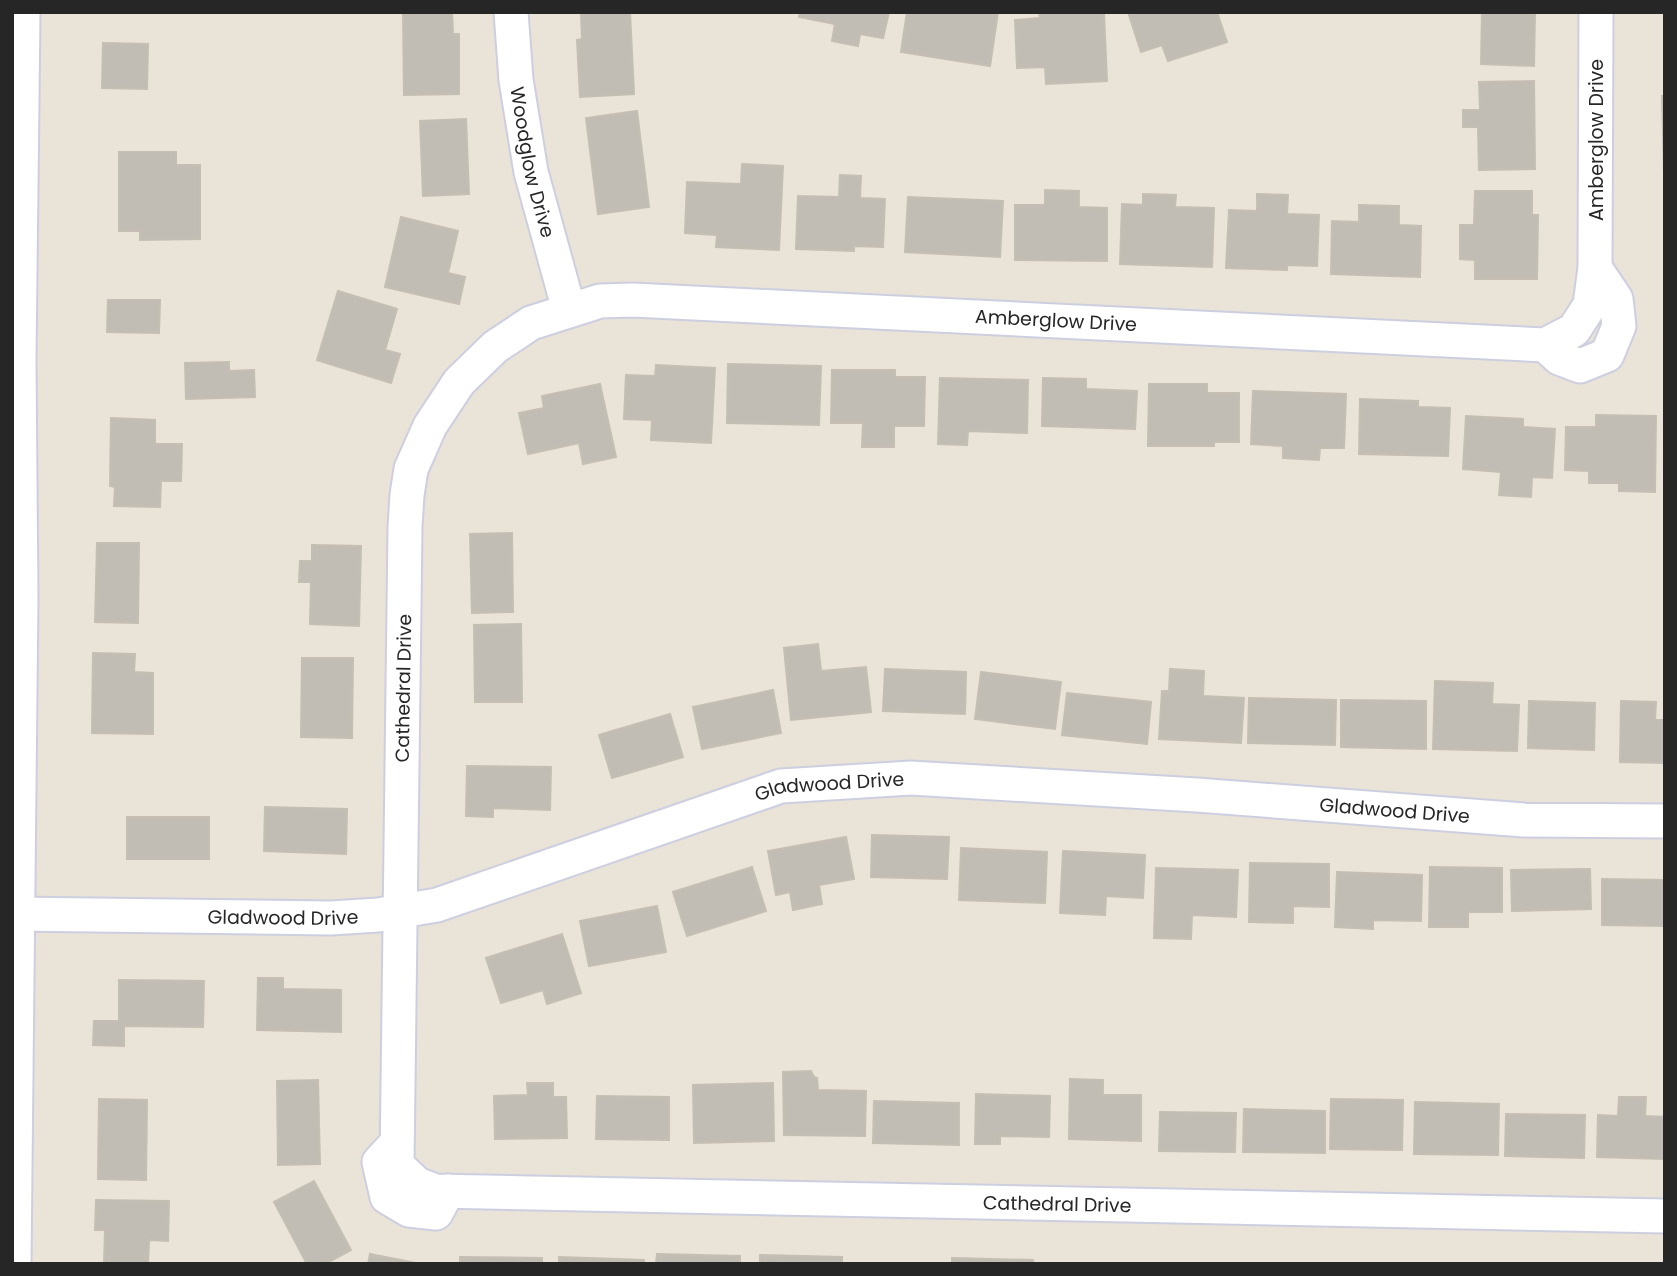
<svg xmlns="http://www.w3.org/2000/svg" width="1677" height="1276" font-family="Poppins,sans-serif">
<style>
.building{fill:#c1bdb5;stroke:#c4bfb2;stroke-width:2}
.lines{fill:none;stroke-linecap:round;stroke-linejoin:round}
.minor-casing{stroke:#cdcfe0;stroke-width:37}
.minor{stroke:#fff;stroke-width:33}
.labels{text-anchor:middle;stroke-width:6;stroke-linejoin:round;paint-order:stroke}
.street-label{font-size:19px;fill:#262626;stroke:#fff}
</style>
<rect width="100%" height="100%" fill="#e9e3d8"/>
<path class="building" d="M403,12H452L453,34H459V94L404,95Z
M581,12H630L634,94L580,97L577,40L582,39Z
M800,12H889L883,38L860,34L858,46L832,41L835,24L799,17Z
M907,12H998L990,66L901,52Z
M1039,12H1104L1107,81L1046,84L1045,67L1017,68L1015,20L1040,18Z
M1128,12H1217L1227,42L1168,61L1162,45L1141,52Z
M1482,12H1535L1534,66L1481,64Z
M103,43L148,44L147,89L102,88Z
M1534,81L1535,169L1479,170L1478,127H1463V110H1480L1479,82Z
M1662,96H1665L1664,171Z
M637,111L649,207L598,214L586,118Z
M466,119L469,194L423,196L420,121Z
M119,152H176V165H200V239L140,240V231H119Z
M742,164L783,166L779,250L716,247L717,235L685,233L687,182L741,184Z
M840,175L861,176L860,198L885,199L883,247L854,246V251L796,249L798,196L839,197Z
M1045,190L1079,191V207L1107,208V261L1015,260V205H1045Z
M1475,191H1532V215H1538L1537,279H1475V260L1460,259V225H1474Z
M1143,194L1176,195L1175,207L1214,208L1212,267L1120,264L1122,204L1143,205Z
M1257,194L1288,195L1287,214L1319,215L1317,266L1287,265V270L1226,268L1229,210L1257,211Z
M908,197L1003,201L1000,257L905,252Z
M1359,205L1399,206V225L1421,226L1420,277L1331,274L1332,221L1359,222Z
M401,217L458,231L448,273L465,277L459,304L385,287Z
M338,291L397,309L385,350L400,354L391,383L317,360Z
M108,300H160L159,333L107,332Z
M229,362V371L254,370L255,397L186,399L185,363Z
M728,364L821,366L819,425L727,423Z
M656,365L715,368L711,443L651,440L652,420L624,419L626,375L655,376Z
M832,370H895V377H925L924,426H894V447H862L863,423H831Z
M940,378L1028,380L1027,433L968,431L967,445L938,444Z
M1043,378L1086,379V389L1137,391L1135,429L1042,426Z
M600,384L616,457L583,464L579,443L528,454L519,413L544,408L542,396Z
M1149,384H1207V393H1239V442H1214V446H1148Z
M1253,391L1346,394L1344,448H1320L1319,460L1283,458V446L1251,444Z
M1360,399L1418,401V407L1450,408L1448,456L1359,454Z
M1596,415L1656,416L1655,492L1619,491V483H1589V471L1565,470L1566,427H1596Z
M1466,416L1523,419V427L1555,429L1552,478L1532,477L1531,497L1499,495L1501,472L1463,469Z
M111,418L155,420V444H182L181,481H161L160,507L114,506L115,487L110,486Z
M512,533L513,612L472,613L470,534Z
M97,543H139L138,623L95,622Z
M312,545L361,546L359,626L310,624L311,582H299L300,561H312Z
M521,624L522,702H475L474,625Z
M818,644L821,671L866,667L871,712L791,720L784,648Z
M93,653L135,654L134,672L153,673V734L92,733Z
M302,658H353L352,738L301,737Z
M885,669L966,672L965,714L883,711Z
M1170,669L1204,671L1203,696L1244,698L1241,743L1159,739L1162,691H1169Z
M981,672L1061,682L1055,729L975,719Z
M1435,681L1493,683L1492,704L1519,705L1517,751L1433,749Z
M773,690L781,733L702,749L693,707Z
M1067,693L1151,702L1147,744L1062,735Z
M1249,698L1336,700L1335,745L1248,743Z
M1341,700L1426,701V749L1341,747Z
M1529,701L1595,703L1594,750L1528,748Z
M1621,701L1656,702L1655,720H1665V763L1620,762Z
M670,714L683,757L612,778L599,735Z
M467,766L551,767L550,810L493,808V817L466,816Z
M265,807L347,809L346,854L264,851Z
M127,817H209V859H127Z
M872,835L949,837L947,879L871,877Z
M846,837L854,879L819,885L822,904L793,910L790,892L776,895L768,851Z
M961,848L1047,852L1045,903L959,900Z
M1063,851L1145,855L1143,898L1106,896L1105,915L1060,913Z
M1250,863L1329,864V907L1293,906V923L1249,922Z
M752,867L766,911L687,936L673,892Z
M1430,867L1502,868V912H1468V927H1429Z
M1156,868L1238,870L1236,917L1192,915L1191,939L1154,938Z
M1590,869L1591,909L1512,911L1511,870Z
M1337,872L1422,875L1421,921L1373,920V929L1335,927Z
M1602,879L1665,880V926L1602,925Z
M657,906L666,952L589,966L580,921Z
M562,934L581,993L547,1004L543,990L501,1003L486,958Z
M258,978H283V989L341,990V1032L257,1030Z
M119,980L204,981L203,1027L124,1026V1046L93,1045L94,1021H119Z
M811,1071L814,1077L817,1078L818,1090L866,1091L865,1136L784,1135L783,1072Z
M1070,1079L1103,1080V1095H1141V1141L1069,1139Z
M318,1080L320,1164L278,1165L277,1081Z
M527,1083H553V1097H566L567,1138L495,1139L494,1096L528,1095Z
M773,1083L774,1141L694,1143L693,1085Z
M976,1094L1050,1096L1049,1137L1000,1136V1144H975Z
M597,1096L669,1097V1140L596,1139Z
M1619,1097H1646L1645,1116L1665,1117V1159L1597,1157L1598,1115L1618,1116Z
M99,1099L147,1100L146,1180L98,1179Z
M1331,1099L1403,1100L1402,1150L1330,1149Z
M874,1101L959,1103V1145L873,1143Z
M1415,1102L1499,1104L1498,1155L1414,1154Z
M1244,1109L1325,1111V1153L1243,1152Z
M1160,1112L1236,1113L1235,1152L1159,1151Z
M1506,1114L1585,1115L1584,1158L1505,1156Z
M314,1181L351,1250L325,1264H307L274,1202Z
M96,1200L169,1201L168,1241L149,1240L148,1264H104L105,1230H95Z
M370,1254L421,1264H368Z
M657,1254L740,1256V1264H656Z
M760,1255L842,1257V1264H760Z
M460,1257L542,1258V1264H460Z
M559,1257L644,1260V1264H559Z
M952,1258L1033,1260V1264H952Z"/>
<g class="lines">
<defs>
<g id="minor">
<path id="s1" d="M511,12L516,80L531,172L569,310"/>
<path id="s2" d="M1596,12L1595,268L1590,305L1574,330L1545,345L633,300L600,301L531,323L495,347L459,382L430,426L411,469L407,495L405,527L397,1165L417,1184L435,1191L1665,1216"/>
<path d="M1545,345L1559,358L1580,366L1607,355L1619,326L1616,299L1595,268"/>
<path id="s3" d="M12,914L331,918L378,915L437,905L781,786L911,778L1197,795L1524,820L1665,821"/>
<path d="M392,1148L379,1162L387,1197L409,1210L436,1213L448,1191"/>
<path d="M14,1264L21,598L19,360L23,12"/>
</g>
</defs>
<use href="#minor" class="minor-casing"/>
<use href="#minor" class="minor"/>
</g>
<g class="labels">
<g class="street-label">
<text transform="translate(1596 140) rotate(-90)" y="7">Amberglow Drive</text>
<text dy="7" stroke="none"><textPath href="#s1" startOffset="152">Woodglow Drive</textPath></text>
<text transform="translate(1056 320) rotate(3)" y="7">Amberglow Drive</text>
<text transform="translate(403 688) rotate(-89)" y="7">Cathedral Drive</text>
<text dy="7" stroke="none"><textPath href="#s3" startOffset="838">Gladwood Drive</textPath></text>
<text dy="7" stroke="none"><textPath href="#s3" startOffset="1405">Gladwood Drive</textPath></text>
<text dy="7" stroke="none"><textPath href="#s3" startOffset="271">Gladwood Drive</textPath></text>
<text dy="7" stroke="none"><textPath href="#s2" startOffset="2933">Cathedral Drive</textPath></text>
</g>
</g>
<rect width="1677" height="1276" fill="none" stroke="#262626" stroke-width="28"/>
</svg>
